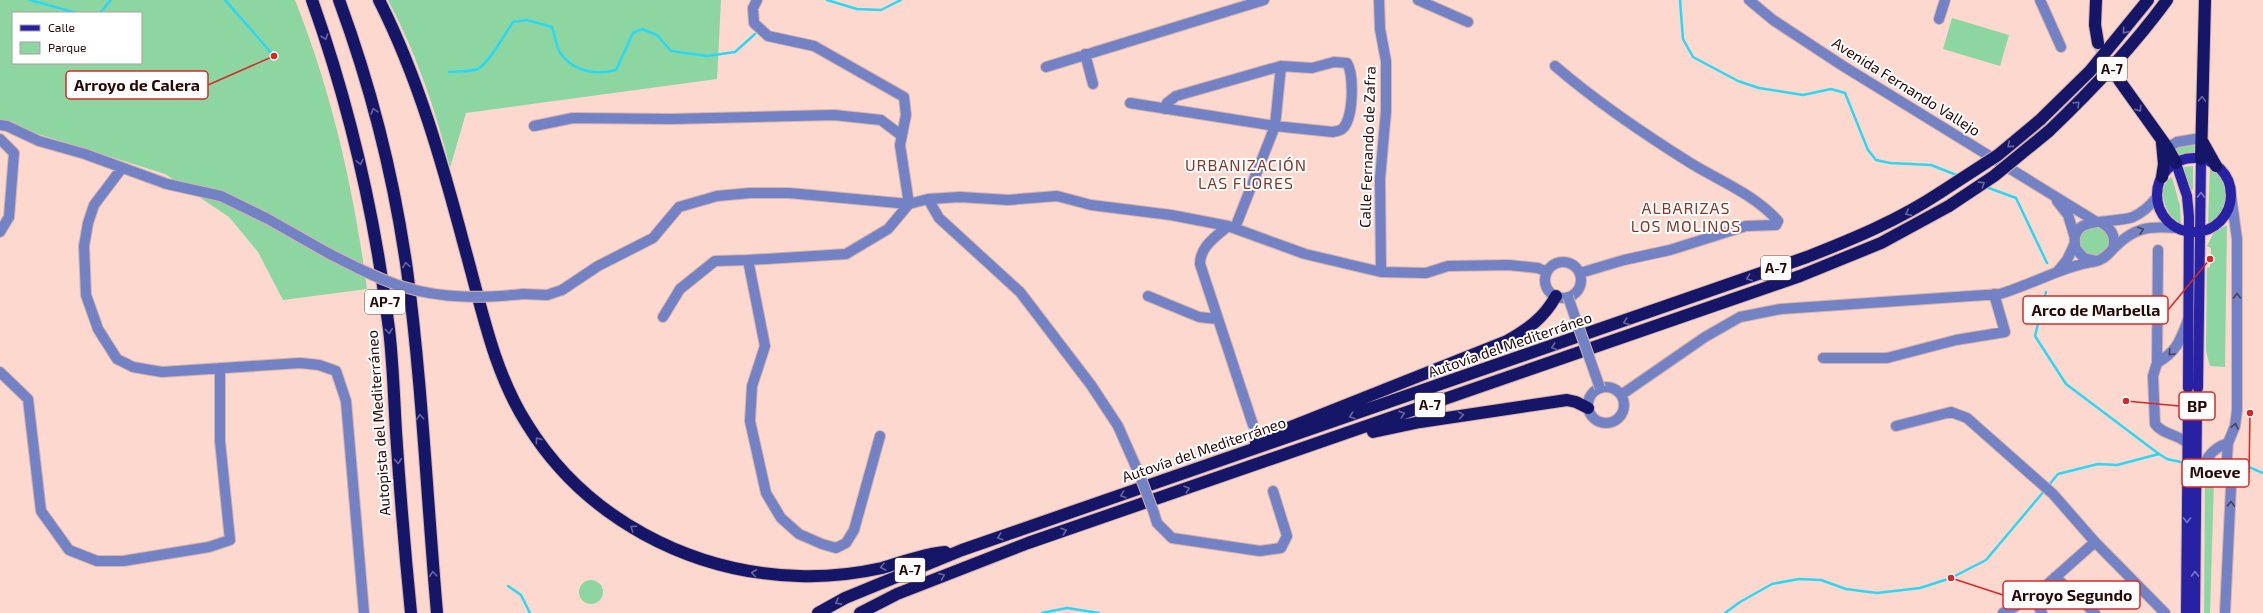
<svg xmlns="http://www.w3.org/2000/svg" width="2263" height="613" font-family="'Exo 2',sans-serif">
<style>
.green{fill:#8dd6a1;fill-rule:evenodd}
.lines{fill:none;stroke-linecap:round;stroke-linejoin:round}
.stream{stroke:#2ad8f5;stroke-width:2.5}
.major-tunnel{stroke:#dcb9b1;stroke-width:10;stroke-dasharray:10 5;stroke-linecap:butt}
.highway-tunnel{stroke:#dcb9b1;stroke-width:12;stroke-dasharray:12 6;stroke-linecap:butt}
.minor-casing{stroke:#d6b3ab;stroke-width:12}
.major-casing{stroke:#d6b3ab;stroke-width:12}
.highway-casing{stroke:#d6b3ab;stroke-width:14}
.minor{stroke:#7282c5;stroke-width:10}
.major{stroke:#2622a3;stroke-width:10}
.highway{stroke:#161668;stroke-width:12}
.minor-bridge-casing{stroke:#d6b3ab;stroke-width:12;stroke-linecap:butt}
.highway-bridge-casing{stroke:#d6b3ab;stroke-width:14;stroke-linecap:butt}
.minor-bridge{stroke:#7282c5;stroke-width:10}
.highway-bridge{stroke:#161668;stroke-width:12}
.oneway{stroke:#68689d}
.oneway2{stroke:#7d7ac8}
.oneway3{stroke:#493f5b}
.labels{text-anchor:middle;stroke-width:4;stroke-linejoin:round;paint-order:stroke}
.shield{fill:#fff;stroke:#685350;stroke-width:1}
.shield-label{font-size:14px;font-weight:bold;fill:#280905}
.street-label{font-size:15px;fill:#280905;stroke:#fff}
.neighbourhood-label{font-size:16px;letter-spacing:1px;fill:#83392a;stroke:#fff}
.leader{fill:none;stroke:#d62828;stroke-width:1.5}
.callout-dot{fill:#d62828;stroke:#fff;stroke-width:1.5}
.callout{fill:#fff;stroke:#d62828;stroke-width:1.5}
.callout-label{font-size:16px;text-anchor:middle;font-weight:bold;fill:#280905}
</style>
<rect width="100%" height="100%" fill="#fcd8cf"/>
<path class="green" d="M0,0H295C332,93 354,190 367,289L283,300L258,252L229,217L165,174L0,122ZM13,13H141V63H13Z
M388,0H721L717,79L466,113L450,168C436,110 416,53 388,0Z
M1952,18L2009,35L2000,66L1943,49Z
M2194,141V154L2179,158L2173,146Z
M2193,166V189L2192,190H2190L2184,167Z
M2210,166C2213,168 2217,171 2220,174C2234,188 2228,220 2208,224Z
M2172,177L2180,206L2181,225C2166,217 2154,187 2172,177Z
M2227,225L2225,367L2210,366L2206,351L2207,268L2210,267L2211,248L2207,246L2214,232Z
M2080 241a15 15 0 1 1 30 0a15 15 0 1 1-30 0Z
M2214,480L2210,613H2204L2205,481Z
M579 592a12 12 0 1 1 24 0a12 12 0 1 1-24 0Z"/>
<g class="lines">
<path class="stream" d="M30,0L77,13
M225,0L274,56
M827,0L857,9L881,10L901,0
M1680,0L1683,39L1693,57L1738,81L1759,88L1803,95L1831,89L1845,93L1868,150L1876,160L1890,163L1931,165L1959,176
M100,13L111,0
M449,72C458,71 470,72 478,69C489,63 505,34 513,22L527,20L552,27C555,35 556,48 561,54C575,72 595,75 616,70L633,33L642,29L657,35L671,51L707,56L735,52L755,34
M1986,187L2016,198L2047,263
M2046,292L2035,336L2066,384L2159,454L2167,459L2185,463
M2230,461H2235L2263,473
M2208,462L2225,461
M2048,486L2058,474L2098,464L2117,465L2159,454
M508,586L521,595L530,613
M1042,613L1067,608L1099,613
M1725,613L1740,602L1772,584L1799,579L1821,580L1846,589L1877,593L1920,588L1951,578L1986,560L2045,490"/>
<path class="major-tunnel" d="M2188,388V403"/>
<path class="highway-tunnel" d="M2098,43L2107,63L2119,80"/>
<defs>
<path id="minor" d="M757,0L753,8L754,23L768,36L814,46L904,97L906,115L900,145L909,204
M1379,0L1380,29L1386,61V111L1380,179L1381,272
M1418,0L1468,22
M1749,0L1773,20L1843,66L2095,221
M2040,0L2061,47
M1939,19L1945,0
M1085,54L1093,84
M1555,66C1598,103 1644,134 1692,164C1722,182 1755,195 1778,221L1776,225L1746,226L1670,250L1624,260L1580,273
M1046,67L1264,0
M1130,103L1275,126L1333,132C1336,131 1340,131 1342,129C1354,120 1354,74 1347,63L1334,62L1312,68L1281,66L1176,96L1167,103L1165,109
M0,125L7,126L39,141L85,154L167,184L221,196L268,219L328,253
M534,126L573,118L671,119L834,115L881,120L902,136
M0,139L14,153L9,217L0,232
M2164,150L2177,142L2201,138
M122,168L94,205L88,223L84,246L86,295L98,329L117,359L133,367L162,372L300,363L319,365L336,371L346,401L364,613
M2157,197C2150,206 2144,212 2133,217C2113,225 2066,213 2076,249L2084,258L2097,261C2107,258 2109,252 2116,246C2135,227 2150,226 2176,228
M928,199L939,218L1020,292L1091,385L1118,426L1140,476
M2057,201L2068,215L2075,238
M2102,223C2112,229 2116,237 2113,249
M1228,226C1216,237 1200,246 1200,264L1253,425
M1235,228L1275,126L1281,66
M1545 280a18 18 0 1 1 36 0a18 18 0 1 1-36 0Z
M2058,271L2067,260L2075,243
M523,294L547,295L562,290L598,266L653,238L679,207L717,196L750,193H789L909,204
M1148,296L1199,317L1217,319
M663,317L680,289L715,261L748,260
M1823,358H1887L1956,340L2005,332L1994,294
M2157,363L2158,250
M0,372L28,399L41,511L69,550L97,561H123L209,547L230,540L220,441V368
M1588 405a18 18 0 1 1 36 0a18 18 0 1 1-36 0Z
M1621,395L1705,337L1740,317L1781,309L2000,294C2033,284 2063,266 2097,261
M1896,426L1951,412L1967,418L2053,494L2095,542L2165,613
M880,436L854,530L846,543L836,548L822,544L799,534L781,518L766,493L750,421L752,386L765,346L748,260L846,254L888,229L909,204L928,199L960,197L1008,200L1057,196L1091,205L1171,215L1228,226L1305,254L1381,272L1426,273L1448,266L1508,265L1538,268L1547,272
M2187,443C2178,434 2163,435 2155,424L2153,376L2157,363C2177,351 2180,341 2188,320
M2197,481C2204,463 2209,449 2228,443L2235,426L2237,410V239L2230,188
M1154,513L1157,523L1172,538L1260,551L1281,548L1287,536L1273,491
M2055,577L2095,613
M2033,597L2042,613
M2003,613L2033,597L2095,542
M2225,613L2231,487L2226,472L2228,443"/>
<path id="major" d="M2157 195a37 37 0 1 1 74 0a37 37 0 1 1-74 0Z
M2176,163L2187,196L2189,217L2188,388
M2198,388L2201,159
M2186,613L2188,403
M2195,613L2197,403"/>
<path id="highway" d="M312,0C350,107 375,216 389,329C393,363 394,398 396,432C400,492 405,553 411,613
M339,0C371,87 394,178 407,270C422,383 427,499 437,613
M379,0C418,77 442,162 464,245C481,305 493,371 527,424C585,518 690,573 799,576C827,577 855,574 882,568C903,562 923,554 945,552
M2096,0L2095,25L2098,43
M2119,80L2167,147L2176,163
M2040,120L2090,71L2148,0
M2049,131C2092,90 2132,48 2167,0
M2202,141L2216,166
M2162,143L2164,164L2162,177
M2201,159L2205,0
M1373,432L1420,422L1567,400L1576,402L1588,408
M1256,443L1273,434L1507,341C1528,329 1544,318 1556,296
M818,613L845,598L962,550L1807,257C1853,239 1899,220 1941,192
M860,613L897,594L1028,543L1800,276L1881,243L1949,206"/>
</defs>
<use href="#minor" class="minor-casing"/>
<use href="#major" class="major-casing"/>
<use href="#highway" class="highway-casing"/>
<use href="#minor" class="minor"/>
<use href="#major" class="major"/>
<use href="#highway" class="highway"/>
<defs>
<path id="minor-bridge" d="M328,253C352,265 377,279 404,287C443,299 483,298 523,294
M1568,297L1600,388
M1140,476L1154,513"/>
<path id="highway-bridge" d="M1941,192L1998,155L2040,120
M1949,206L1994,176L2049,131"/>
</defs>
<use href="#minor-bridge" class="minor-bridge-casing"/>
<use href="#highway-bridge" class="highway-bridge-casing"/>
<use href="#minor-bridge" class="minor-bridge"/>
<use href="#highway-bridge" class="highway-bridge"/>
</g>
<defs><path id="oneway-chevron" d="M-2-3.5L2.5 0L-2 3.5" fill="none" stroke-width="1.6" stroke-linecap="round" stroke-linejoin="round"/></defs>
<g class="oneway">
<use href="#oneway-chevron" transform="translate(2125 31) rotate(131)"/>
<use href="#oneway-chevron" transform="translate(325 37) rotate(71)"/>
<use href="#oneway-chevron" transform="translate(2202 99) rotate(-88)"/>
<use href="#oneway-chevron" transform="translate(2077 104) rotate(-44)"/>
<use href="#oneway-chevron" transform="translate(2139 109) rotate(55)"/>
<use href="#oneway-chevron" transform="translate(374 111) rotate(-106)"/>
<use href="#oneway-chevron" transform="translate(2010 145) rotate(140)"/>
<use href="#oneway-chevron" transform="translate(360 162) rotate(77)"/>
<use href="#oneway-chevron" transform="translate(1982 184) rotate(-33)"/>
<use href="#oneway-chevron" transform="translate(1908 213) rotate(154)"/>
<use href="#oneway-chevron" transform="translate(406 265) rotate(-99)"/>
<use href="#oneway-chevron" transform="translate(1749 278) rotate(160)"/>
<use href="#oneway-chevron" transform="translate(1626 322) rotate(160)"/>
<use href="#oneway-chevron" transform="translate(389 331) rotate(84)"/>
<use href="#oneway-chevron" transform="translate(1554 347) rotate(161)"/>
<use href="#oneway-chevron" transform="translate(1402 414) rotate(-19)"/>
<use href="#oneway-chevron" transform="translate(1461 415) rotate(-9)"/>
<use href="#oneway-chevron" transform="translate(1352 416) rotate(161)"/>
<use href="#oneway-chevron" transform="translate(420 417) rotate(-94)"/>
<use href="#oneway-chevron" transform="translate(538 440) rotate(-126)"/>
<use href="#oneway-chevron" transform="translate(398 461) rotate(86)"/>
<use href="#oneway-chevron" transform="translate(1187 489) rotate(-19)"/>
<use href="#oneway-chevron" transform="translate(1123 495) rotate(161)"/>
<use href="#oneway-chevron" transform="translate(633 528) rotate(-146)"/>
<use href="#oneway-chevron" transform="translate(1064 531) rotate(-19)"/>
<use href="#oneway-chevron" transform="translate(1000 537) rotate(161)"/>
<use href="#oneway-chevron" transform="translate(883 567) rotate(166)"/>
<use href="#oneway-chevron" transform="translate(754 573) rotate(-173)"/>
<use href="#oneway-chevron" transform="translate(433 574) rotate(-95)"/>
<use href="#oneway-chevron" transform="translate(942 576) rotate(-21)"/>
<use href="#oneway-chevron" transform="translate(838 602) rotate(151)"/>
</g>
<g class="oneway2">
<use href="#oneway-chevron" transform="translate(2201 195) rotate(-90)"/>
<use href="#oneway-chevron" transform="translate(2187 520) rotate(90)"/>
<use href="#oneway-chevron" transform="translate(2195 574) rotate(-89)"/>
</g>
<g class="oneway3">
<use href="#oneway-chevron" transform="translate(2141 230) rotate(-17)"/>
<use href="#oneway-chevron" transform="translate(2237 296) rotate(-90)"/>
<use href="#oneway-chevron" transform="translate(2171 353) rotate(133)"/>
<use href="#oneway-chevron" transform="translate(2235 426) rotate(-76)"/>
<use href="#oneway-chevron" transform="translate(2231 504) rotate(-88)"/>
</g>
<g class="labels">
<g class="shield">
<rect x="2097" y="57" width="30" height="24" rx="3"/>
<rect x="1761" y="256" width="30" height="24" rx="3"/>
<rect x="365" y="290" width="40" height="24" rx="3"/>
<rect x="1415" y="393" width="30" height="24" rx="3"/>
<rect x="895" y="558" width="30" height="24" rx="3"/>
</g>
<g class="shield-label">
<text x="2112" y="74">A-7</text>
<text x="1776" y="273">A-7</text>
<text x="385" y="307">AP-7</text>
<text x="1430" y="410">A-7</text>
<text x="910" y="575">A-7</text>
</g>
<g class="street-label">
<text transform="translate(1906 87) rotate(32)" y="5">Avenida Fernando Vallejo</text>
<text transform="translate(1368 147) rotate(-88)" y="5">Calle Fernando de Zafra</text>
<text transform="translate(1510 345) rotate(-19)" y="5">Autovía del Mediterráneo</text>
<text transform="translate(379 423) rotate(-94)" y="5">Autopista del Mediterráneo</text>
<text transform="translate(1204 450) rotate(-19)" y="5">Autovía del Mediterráneo</text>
</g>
<g class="neighbourhood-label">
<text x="1246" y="171">URBANIZACIÓN<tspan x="1246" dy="18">LAS FLORES</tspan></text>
<text x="1686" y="214">ALBARIZAS<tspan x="1686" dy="18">LOS MOLINOS</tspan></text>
</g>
</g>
<path class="leader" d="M274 56L208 85M2210 259L2168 310M2126 401L2179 406M2250 413L2249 473M1951 578L2003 595"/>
<g class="callout-dot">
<circle cx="274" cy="56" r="4"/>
<circle cx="2210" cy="259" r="4"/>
<circle cx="2126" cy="401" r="4"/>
<circle cx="2250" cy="413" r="4"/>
<circle cx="1951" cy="578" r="4"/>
</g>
<g class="callout">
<rect x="66" y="71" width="142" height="28" rx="4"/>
<rect x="2023" y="296" width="145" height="28" rx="4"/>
<rect x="2179" y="392" width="36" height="28" rx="4"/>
<rect x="2182" y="459" width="67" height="28" rx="4"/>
<rect x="2003" y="581" width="137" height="28" rx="4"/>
</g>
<g class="callout-label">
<text x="137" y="91">Arroyo de Calera</text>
<text x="2096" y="316">Arco de Marbella</text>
<text x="2197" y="412">BP</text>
<text x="2215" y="478">Moeve</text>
<text x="2072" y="601">Arroyo Segundo</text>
</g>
<rect x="12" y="12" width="130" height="52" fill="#ffffff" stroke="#a99d9b"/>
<rect x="20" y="25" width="20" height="6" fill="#2622a3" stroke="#a99d9b"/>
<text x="48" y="32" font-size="12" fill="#280905">Calle</text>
<rect x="20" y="42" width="20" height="12" fill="#8dd6a1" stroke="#a99d9b"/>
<text x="48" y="52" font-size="12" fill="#280905">Parque</text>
</svg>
